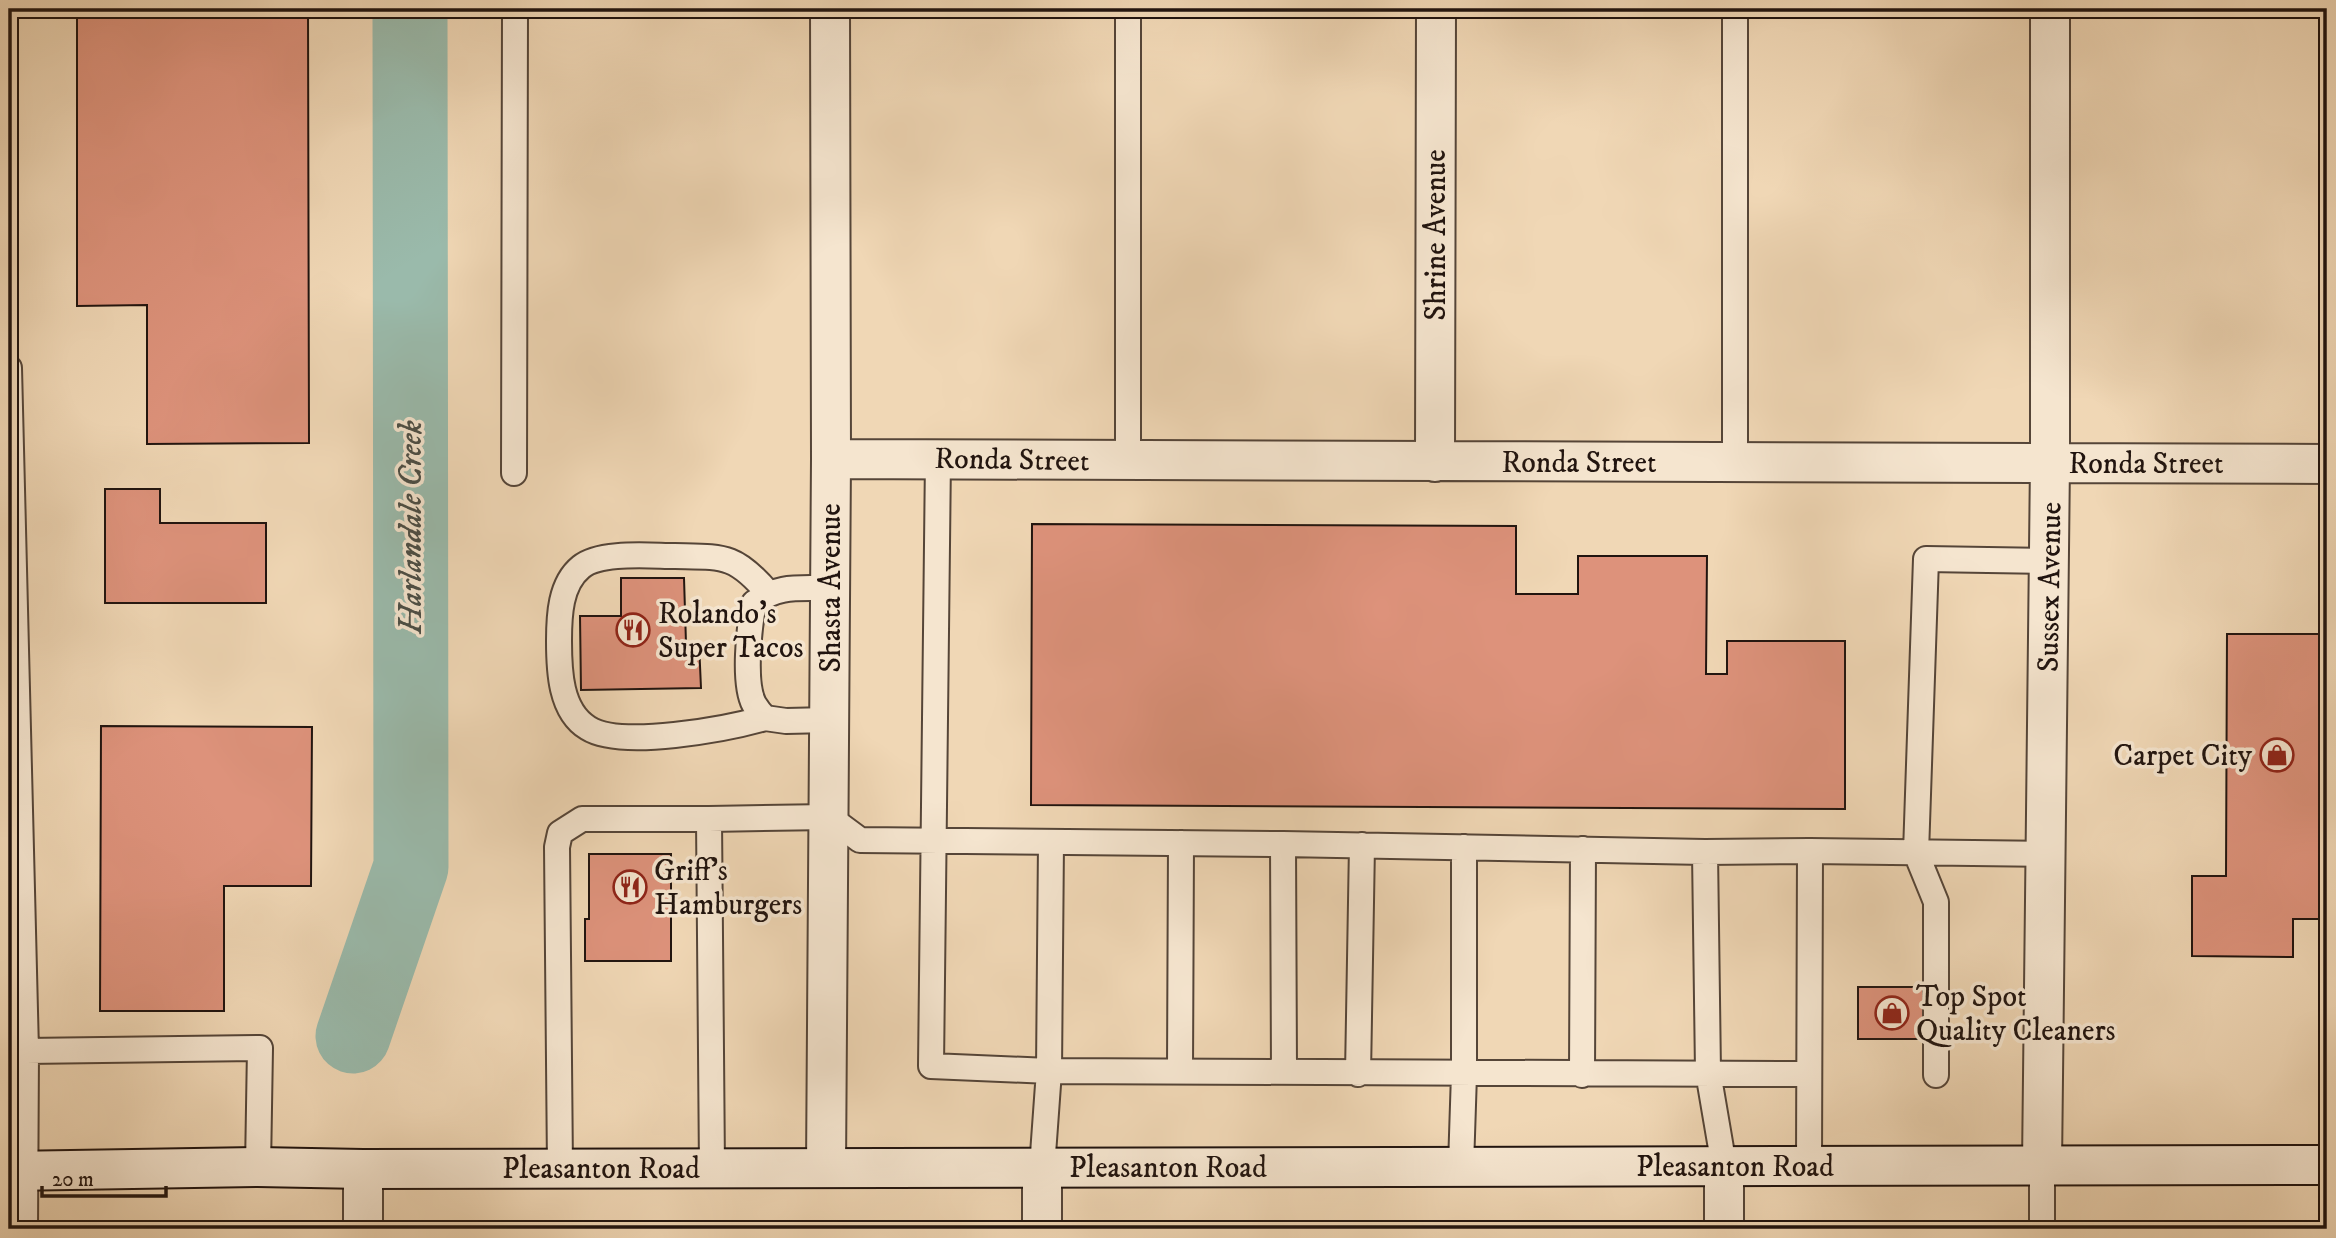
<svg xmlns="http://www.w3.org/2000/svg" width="2336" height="1238" font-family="'IM FELL DW Pica',serif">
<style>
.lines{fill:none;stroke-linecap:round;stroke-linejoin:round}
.river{stroke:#9abaab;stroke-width:75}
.building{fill:#dd927b;stroke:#21140f;stroke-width:2}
.lane-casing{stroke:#554538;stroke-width:28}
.street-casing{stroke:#554538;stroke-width:42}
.secondary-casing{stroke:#21140f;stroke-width:42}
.lane{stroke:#f5e5cf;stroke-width:24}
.street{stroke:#f5e5cf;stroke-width:38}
.secondary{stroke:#f5e5cf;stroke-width:38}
.labels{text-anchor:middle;stroke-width:7;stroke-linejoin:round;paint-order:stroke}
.street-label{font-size:30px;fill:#21140f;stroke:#f5e5cf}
.poi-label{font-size:30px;fill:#21140f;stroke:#f5e5cf;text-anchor:start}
.water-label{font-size:32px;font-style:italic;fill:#4b4e46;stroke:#f5e5cf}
</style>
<rect width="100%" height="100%" fill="#f0d7b5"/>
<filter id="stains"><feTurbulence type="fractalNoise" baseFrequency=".00286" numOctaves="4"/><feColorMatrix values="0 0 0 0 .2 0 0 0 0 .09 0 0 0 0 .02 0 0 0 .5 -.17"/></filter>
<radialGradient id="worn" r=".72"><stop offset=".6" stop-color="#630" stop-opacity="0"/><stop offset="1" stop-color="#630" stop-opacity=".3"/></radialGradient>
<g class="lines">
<path class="river" d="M353,1036L411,867L410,9"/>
</g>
<path class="building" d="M77,9H308L309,443L147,444V305L77,306Z
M105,489H160V523H266V603H105Z
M1032,524L1516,526V594H1578V556H1707L1706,674H1727V641H1845V809L1031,805Z
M621,578H684L686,643H699L701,688L581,690L580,616H621Z
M2227,634H2327V919H2293V957L2192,956V876H2226Z
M101,726L312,727L311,886H224V1011H100Z
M589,854H671V961H585V919H589Z
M1858,987H1927V1039H1858Z"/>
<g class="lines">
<defs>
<path id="lane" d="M1735,9V462
M9,368L26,1051L25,1229
M938,458L931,1066L1049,1071L1809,1074
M1128,461V9
M514,473L515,9
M765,718C727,729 621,749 588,728C560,711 559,670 559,641C559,616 560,584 581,567C600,551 651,556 675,556C723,557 735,554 768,593
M829,720L786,721L765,718C761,714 757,709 754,704C743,683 749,627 754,603C780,584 800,589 831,588
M709,819L829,817L860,840L1283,844L1705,852L1810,851L2046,854
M1283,844L1284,1071
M1705,852L1708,1072L1724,1166
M26,1051L260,1048L258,1167
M1180,1071L1181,843
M1358,1074L1362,845
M1582,1075L1583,849
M1936,1075V902L1916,853L1926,559L2049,561
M2042,1165V1229
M1461,1166L1464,1074V847
M1809,1166L1810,851
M560,1168L557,847L560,833L582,819H709L712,1168
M1042,1168L1049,1071L1051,842"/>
<path id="street" d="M831,459L2327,464
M1435,462L1436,9
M2042,1165L2050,462V9
M1724,1166V1229
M826,1168L831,459L830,9
M1042,1168V1229
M363,1169V1229"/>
<path id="secondary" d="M9,1171L258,1167L363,1169L2327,1165"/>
</defs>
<use href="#lane" class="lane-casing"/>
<use href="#street" class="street-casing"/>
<use href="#secondary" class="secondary-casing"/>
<use href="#lane" class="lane"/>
<use href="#street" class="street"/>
<use href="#secondary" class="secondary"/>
</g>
<defs>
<symbol id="restaurant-ring" viewBox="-11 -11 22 22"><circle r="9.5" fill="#f5e5cf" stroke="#8f2418" stroke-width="1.5"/><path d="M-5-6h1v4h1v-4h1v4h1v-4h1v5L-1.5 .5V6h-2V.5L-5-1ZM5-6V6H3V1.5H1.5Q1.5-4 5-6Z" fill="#8f2418"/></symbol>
<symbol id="shop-ring" viewBox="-11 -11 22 22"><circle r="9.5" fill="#f5e5cf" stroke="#8f2418" stroke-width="1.5"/><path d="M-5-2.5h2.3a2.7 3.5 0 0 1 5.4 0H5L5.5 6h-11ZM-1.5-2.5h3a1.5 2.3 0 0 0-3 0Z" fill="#8f2418"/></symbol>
</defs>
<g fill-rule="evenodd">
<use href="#restaurant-ring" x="614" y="611" width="38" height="38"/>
<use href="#shop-ring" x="2258" y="736" width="38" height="38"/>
<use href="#restaurant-ring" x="611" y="868" width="38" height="38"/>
<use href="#shop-ring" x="1873" y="994" width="38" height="38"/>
</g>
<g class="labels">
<g class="street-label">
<text transform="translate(1435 235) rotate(-90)" y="10">Shrine Avenue</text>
<text transform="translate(1012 459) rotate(1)" y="10">Ronda Street</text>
<text x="1579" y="472">Ronda Street</text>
<text x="2146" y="473">Ronda Street</text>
<text transform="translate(2049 587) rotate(-89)" y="10">Sussex Avenue</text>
<text transform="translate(830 588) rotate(-90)" y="10">Shasta Avenue</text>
<text x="1735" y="1176">Pleasanton Road</text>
<text x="1168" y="1177">Pleasanton Road</text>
<text x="601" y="1178">Pleasanton Road</text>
</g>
<g class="poi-label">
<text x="658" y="623">Rolando's<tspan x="658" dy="34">Super Tacos</tspan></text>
<text x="2252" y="765" text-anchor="end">Carpet City</text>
<text x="654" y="880">Griff's<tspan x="654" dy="34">Hamburgers</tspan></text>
<text x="1916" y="1006">Top Spot<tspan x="1916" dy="34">Quality Cleaners</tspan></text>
</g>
<g class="water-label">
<text transform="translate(410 527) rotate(-90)" y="11">Harlandale Creek</text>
</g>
</g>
<rect width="2336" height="1238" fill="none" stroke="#f0d7b5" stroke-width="35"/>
<rect x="10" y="10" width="2315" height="1217" fill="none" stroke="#21140f" stroke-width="3.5"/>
<rect x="18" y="18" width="2301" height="1203" fill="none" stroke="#21140f" stroke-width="2"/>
<path d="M42 1186v10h124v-10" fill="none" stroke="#21140f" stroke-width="3.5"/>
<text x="52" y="1186" font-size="21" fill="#21140f" stroke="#f5e5cf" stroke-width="5" paint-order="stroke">20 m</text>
<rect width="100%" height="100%" filter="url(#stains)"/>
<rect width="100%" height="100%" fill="url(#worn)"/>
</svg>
